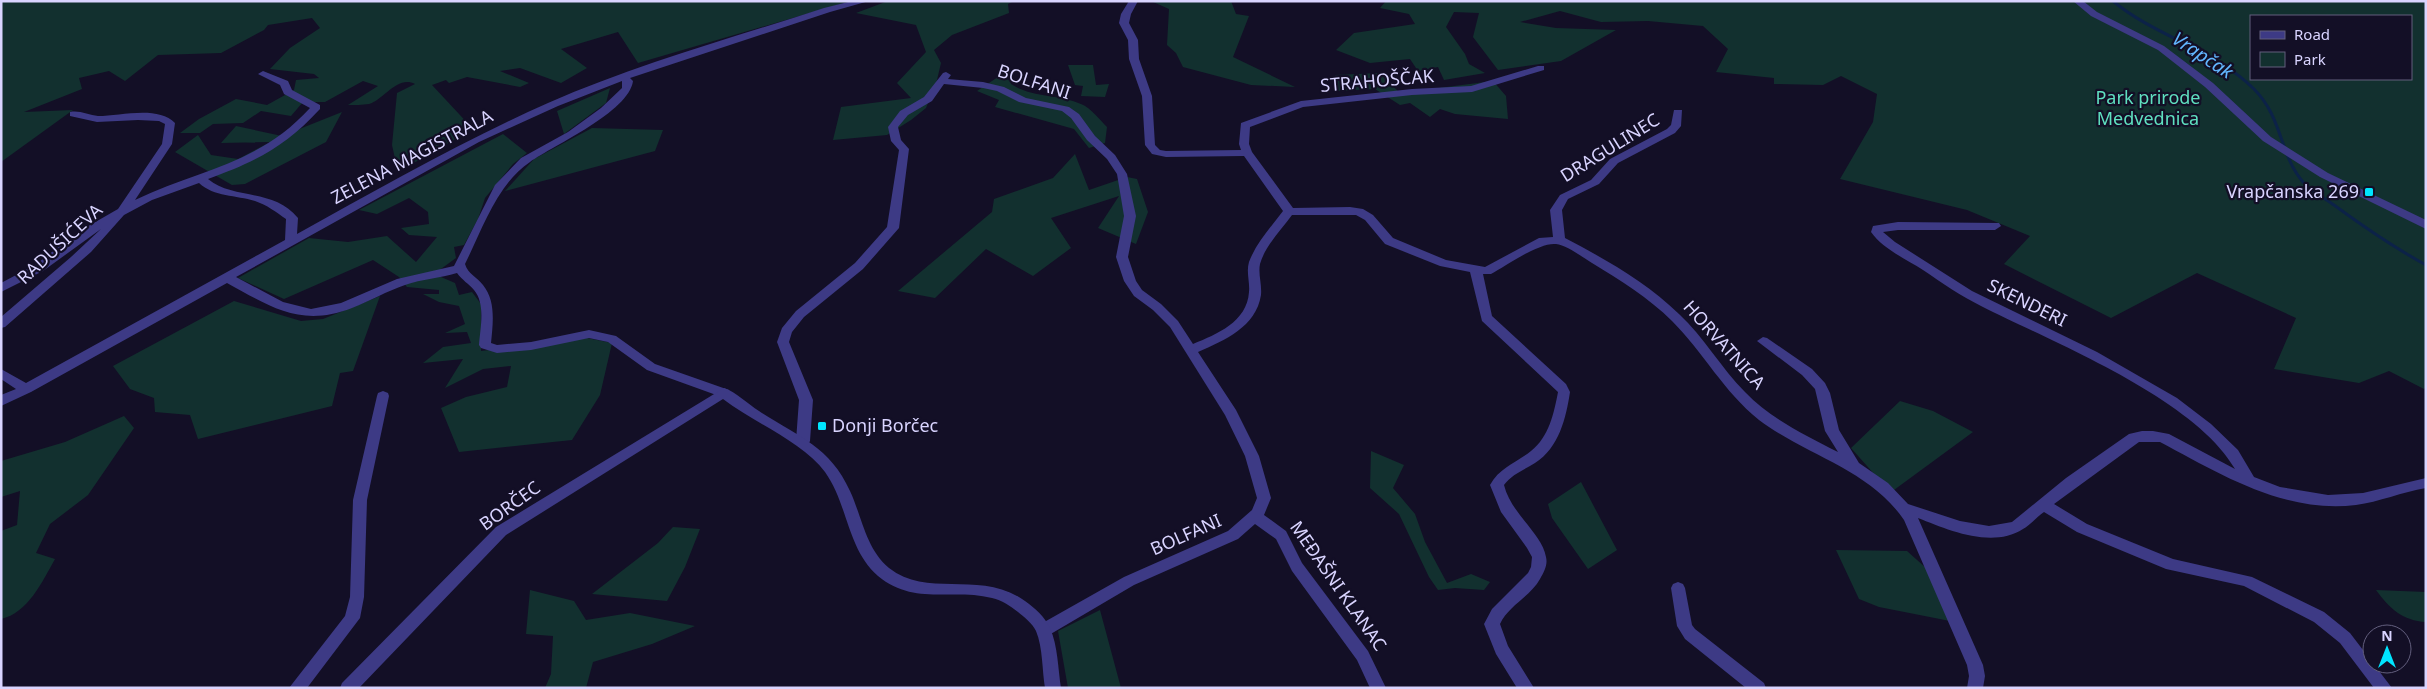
<svg xmlns="http://www.w3.org/2000/svg" width="2427" height="689" font-family="'Noto Sans',sans-serif">
<style>
.green{fill:#12302f;fill-rule:evenodd}
.lines{fill:none;stroke-linecap:round;stroke-linejoin:round}
.stream{stroke:#0c2248;stroke-width:3}
.minor{fill:#3d3a85;fill-rule:evenodd}
.tertiary{fill:#3d3a85;fill-rule:evenodd}
.poi-dot{fill:#00e5ff;stroke:#130f26;stroke-width:2}
.labels{text-anchor:middle;stroke-width:4.5;stroke-linejoin:round;paint-order:stroke}
.street-label{font-size:18px;fill:#d9d4ff;stroke:#130f26}
.park-label{font-size:18px;fill:#5fe0c0;stroke:#130f26}
.poi-label{font-size:18px;fill:#d9d4ff;stroke:#130f26;text-anchor:end}
.water-label{font-size:19px;font-style:italic;fill:#62b6ff;stroke:#130f26}
</style>
<rect width="100%" height="100%" fill="#130f26"/>
<path class="green" d="M1,1H851L638,63L618,32L561,49L587,68L561,83L520,68L500,71L529,83L520,87L467,77L449,83L446,80L432,85L473,129L398,172L392,145L397,93L415,84C397,75 384,100 369,104C362,105 355,105 348,105L378,86L363,81L325,102H303L291,116L261,111L243,123L213,124L200,133H180L199,119L236,99L267,105L294,90L296,80L319,78L314,74L270,69L290,48L320,28L312,18L268,25L264,30L221,53L158,55L125,81L109,71L79,78L82,89L24,112L73,110L1,162Z
M888,1H1014L1008,4L1009,13L952,35L934,50L941,63L937,80L926,108L911,120L887,135L833,140L841,107L911,98L897,83L926,52L916,25L856,13Z
M1151,1H1231L1236,14L1249,16L1233,57L1295,87L1251,85L1183,67L1176,53L1167,45L1169,9Z
M1386,1H2426V387L2424,389L2389,371L2359,383L2274,369L2296,318L2197,273L2111,318L2004,264L2030,236L1967,210L1840,179L1873,122L1877,94L1841,76L1823,85L1774,84V78L1716,72L1728,49L1703,26L1648,21L1601,22L1560,11L1520,22L1556,28L1616,30L1561,61L1498,70L1473,37L1479,13L1454,12L1446,27L1465,54L1469,64L1485,73L1444,80L1438,67L1418,71L1410,59L1370,63L1336,50L1354,33L1415,24L1409,14L1380,8ZM2251,16H2411V79H2251Z
M1068,65H1093L1096,85L1109,84L1105,97L1081,96L1083,86L1075,85Z
M1379,73L1400,93L1493,81L1506,96L1508,119L1455,114L1440,109L1430,117L1410,103L1400,105L1375,89L1336,91L1335,75Z
M998,77L1010,80L1011,84C1032,98 1058,94 1081,104C1091,108 1100,120 1107,127L1105,143L1089,148L1074,129L995,107L999,100L977,91Z
M610,88L606,103L564,134L557,111Z
M342,112L326,142L245,184L232,185L175,152L198,135L211,155L238,159L270,142L221,143L236,126L282,136Z
M592,128L663,130L655,151L505,191L534,159Z
M503,134L527,153L513,164L485,198L478,219L464,245L454,247L456,258L434,274L455,283L459,295L472,292L481,304V351L587,338L612,343L600,395L572,440L459,452L441,408L466,397L507,387L511,366L483,369L445,388L463,359L423,363L443,347L471,343L467,332L445,333L465,324L459,306L439,302L423,294H439V290L407,287L399,277L373,260L284,299L238,278L309,238L348,242L387,236L416,262L437,237L409,235L401,228L429,224L428,212L409,198L377,214L359,210Z
M1075,154L1089,190L1127,177L1137,179L1148,212L1136,244L1098,228L1119,196L1051,218L1071,248L1033,276L986,249L935,298L898,291L992,212L994,199L1053,178Z
M380,296L353,371L340,373L332,406L198,439L190,415L155,412L154,398L130,389L113,366L234,301L301,321L323,319Z
M1900,401L1933,411L1973,432L1894,490L1875,475L1851,448Z
M124,416L134,428L88,495L50,524L36,553L55,559C42,582 28,613 1,619V531L17,525L20,491L1,497V461L65,442Z
M1371,451L1404,465L1393,488L1415,514L1425,542L1447,583L1471,574L1490,582L1484,590L1455,588L1438,590L1429,577L1399,514L1370,488Z
M1581,482L1617,550L1588,569L1552,518L1548,504Z
M673,527L700,529L685,567L667,601L592,594L658,543Z
M1836,550L1907,551L1926,568L1950,621L1879,607L1859,599Z
M530,590L574,601L586,620L630,613L695,626L652,644L593,662L586,688H545L551,674L553,636L526,634Z
M2376,590L2426,592V622C2403,621 2389,608 2376,590Z
M1100,610L1121,688H1068L1058,631Z"/>
<g class="lines">
<path class="stream" d="M2113,1C2156,37 2214,49 2254,89C2283,118 2279,154 2303,182C2311,191 2324,198 2334,205C2364,227 2393,247 2426,265"/>
<path class="minor" d="M852,1H869L830,12L630,78L633,81C629,112 554,145 530,162C497,184 482,230 465,264C468,274 477,277 483,285C496,301 493,323 491,343L497,345L531,342L589,330L616,336L655,364L729,390L730,393L729,396H719L647,370L608,342L589,338L531,350L497,353L481,348L479,345C480,329 486,304 474,290C469,284 462,280 457,273C440,278 422,279 405,285C387,291 370,301 352,308C301,328 271,307 227,283L31,392L1,406V395L16,389L1,379V369L26,383L285,240L286,219C276,212 267,205 255,201C236,195 214,197 199,183L152,200L124,215L91,252L5,327L1,328V317L71,257L101,229L43,271L1,292V283L35,265L78,232L118,209L162,144L165,124L159,121L138,120L97,122L70,116V112C79,110 89,115 98,116C120,116 158,105 175,123L172,144L135,200C200,169 258,165 310,108L284,94L280,85L258,74L263,71L288,81L292,90L320,105V109C285,147 255,162 208,179C233,200 274,188 298,218L297,234C380,188 462,141 548,103C637,64 732,38 824,8ZM622,81V88L601,108L568,132L521,158L495,185L454,266L397,279L341,303L311,309L283,302L236,277L479,142L558,106Z
M1129,1H1138L1131,14L1129,23L1138,40L1139,59L1152,96L1155,145L1160,150L1166,151L1241,150L1239,144L1241,123L1301,101L1412,89L1471,86L1538,66H1544V70L1472,92L1412,95L1303,107L1250,127L1249,144L1252,152L1293,208L1350,207L1363,209L1373,215L1393,238L1446,260L1485,267L1539,238L1553,237L1550,210L1560,195L1591,180L1610,159L1667,129L1671,125L1674,110H1682L1681,126L1675,133L1618,163L1599,184L1568,199L1562,210L1565,238C1605,259 1646,282 1679,314C1704,337 1721,368 1745,392C1771,419 1805,435 1838,452L1825,431L1815,389L1802,375L1757,341L1763,337L1767,338L1812,369L1825,383L1830,393L1839,430L1859,463L1888,483L1908,504L1960,521L1989,526L2012,522L2066,478L2129,434L2142,431H2153L2169,434L2235,469C2194,398 2054,343 1981,306C1961,296 1942,283 1923,270C1906,259 1883,249 1871,232L1873,226L1898,222L1999,223L2001,226L1995,230H1898L1883,232L1895,242L1972,291L2097,352L2177,398L2211,424L2238,450L2254,477L2280,487L2328,495L2363,493L2426,478V488C2402,492 2379,502 2356,505C2285,514 2220,474 2160,442H2139L2054,504L2087,524L2173,559L2252,577L2324,612L2350,633L2392,688H2374L2340,643L2314,622L2244,586L2166,569L2077,532L2044,512C2037,517 2031,524 2023,529C1992,549 1948,530 1918,518L1983,665L1985,676L1983,688H1967L1969,676L1967,665L1904,520C1869,469 1807,456 1759,420C1724,392 1703,352 1672,321C1649,298 1620,280 1592,263C1582,257 1567,245 1556,244C1539,242 1506,266 1491,274H1483L1492,316L1566,384L1570,392C1566,418 1559,448 1535,463C1524,470 1512,474 1504,485C1511,514 1542,533 1546,557C1548,565 1544,572 1540,579C1530,597 1509,605 1500,624L1508,646L1534,688H1517L1496,654L1484,624L1492,609L1528,573L1531,567L1532,557L1527,548L1501,512L1490,485C1500,467 1516,463 1531,451C1549,437 1554,413 1558,392L1482,321L1470,272L1440,266L1385,244L1365,220L1356,215H1292C1281,230 1265,246 1260,264C1258,274 1262,284 1261,295C1256,327 1225,340 1198,352L1236,410L1259,456L1271,498L1264,515L1286,531L1302,563L1368,651L1386,688H1370L1357,660L1292,571L1276,539L1255,524L1238,539L1134,585L1049,635L1044,636L1039,635L1036,630L1039,625L1124,577L1228,531L1252,510L1257,498L1245,456L1225,415L1170,327L1153,310L1134,296L1124,281L1116,257L1124,216L1117,174L1107,159L1087,140L1071,118L1062,111L1019,102L997,91L983,88L944,84L932,101L908,115L898,127L901,140L909,149L899,228L863,269L804,317L792,332L789,342L813,400L810,441L808,445H798L796,441L799,400L777,342L782,328L796,311L855,263L887,227L899,150L891,141L888,127L900,111L924,97L943,73L946,72L951,75L948,79L983,82L1004,87L1026,98L1069,107L1079,114L1095,136L1115,155L1127,174L1136,216L1128,257L1136,281L1142,290L1161,304L1178,321L1193,344C1217,334 1247,322 1249,292C1250,282 1246,272 1249,262C1256,243 1271,227 1283,211L1244,156L1166,157L1152,154L1145,145L1142,96L1129,59L1128,40L1119,23L1121,14Z
M383,391L388,393L389,396L367,500L364,597L360,618L307,688H289L345,616L350,597L353,500L377,396L378,393Z
M1678,582L1683,584L1685,588L1692,625L1695,629L1764,683L1766,688H1746L1685,639L1677,626L1671,588L1673,584Z"/>
<path class="tertiary" d="M2073,1H2083L2097,12L2164,46L2213,83L2271,137L2328,173L2426,220V229L2320,177L2263,141L2205,87L2158,50L2091,16Z
M724,388C736,392 748,404 759,411C797,436 830,446 850,491C862,517 866,549 889,568C929,599 981,569 1025,601C1035,608 1045,617 1050,628C1058,646 1058,669 1061,688H1045C1042,670 1043,648 1036,631C1033,624 1024,617 1018,612C1010,606 1002,600 992,598C952,588 914,606 878,576C847,549 848,504 825,472C803,442 754,423 723,399L506,535L359,688H340L342,683L496,527Z"/>
</g>
<g class="poi-dot">
<rect x="2364" y="187" width="10" height="10" rx="2.5"/>
<rect x="817" y="421" width="10" height="10" rx="2.5"/>
</g>
<g class="labels">
<g class="street-label">
<text transform="translate(1377 81) rotate(-5)" y="6">STRAHOŠČAK</text>
<text transform="translate(1034 82) rotate(18)" y="6">BOLFANI</text>
<text transform="translate(1610 148) rotate(-32)" y="6">DRAGULINEC</text>
<text transform="translate(412 157) rotate(-28)" y="6">ZELENA MAGISTRALA</text>
<text transform="translate(60 244) rotate(-43)" y="6">RADUŠIĆEVA</text>
<text transform="translate(2027 303) rotate(26)" y="6">SKENDERI</text>
<text transform="translate(1724 345) rotate(48)" y="6">HORVATNICA</text>
<text transform="translate(510 506) rotate(-36)" y="6">BORČEC</text>
<text transform="translate(1186 535) rotate(-24)" y="6">BOLFANI</text>
<text transform="translate(1338 586) rotate(55)" y="6">MEĐAŠNI KLANAC</text>
</g>
<g class="park-label">
<text x="2148" y="104">Park prirode<tspan x="2148" dy="21">Medvednica</tspan></text>
</g>
<g class="poi-label">
<text x="2359" y="198">Vrapčanska 269</text>
<text x="832" y="432" text-anchor="start">Donji Borčec</text>
</g>
<g class="water-label">
<text transform="translate(2203 55) rotate(33)" y="7">Vrapčak</text>
</g>
</g>
<rect width="2427" height="689" fill="none" stroke="#d9d4ff" stroke-width="5"/>
<rect x="2250" y="15" width="162" height="65" fill="#130f26" stroke="#625e7d"/>
<rect x="2260" y="31" width="25" height="8" fill="#3d3a85" stroke="#625e7d"/>
<text x="2294" y="40" font-size="15" fill="#d9d4ff">Road</text>
<rect x="2260" y="52" width="25" height="15" fill="#12302f" stroke="#625e7d"/>
<text x="2294" y="65" font-size="15" fill="#d9d4ff">Park</text>
<g transform="translate(2387 649)"><circle r="24" fill="#130f26" stroke="#625e7d"/>
<path d="M0-4L9 19L0 12L-9 19Z" fill="#00e5ff"/>
<text y="-8" font-size="14" font-weight="bold" text-anchor="middle" fill="#d9d4ff">N</text>
</g>
</svg>
